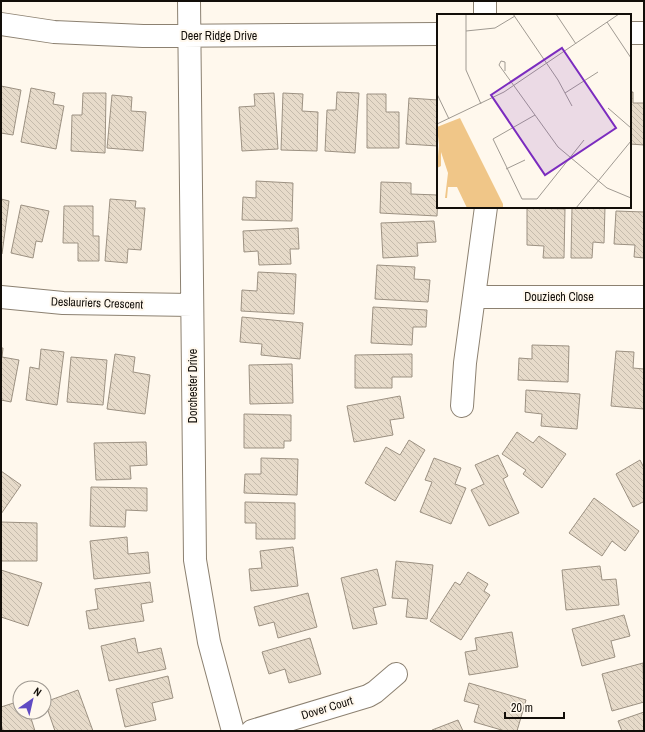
<svg xmlns="http://www.w3.org/2000/svg" width="645" height="732" font-family="'Archivo Narrow',sans-serif">
<style>
.building{fill:url(#building-back-hatch);stroke:#9c9182}
.lines{fill:none;stroke-linecap:round;stroke-linejoin:round}
.minor-casing{stroke:#8c8171;stroke-width:24}
.minor{stroke:#fff;stroke-width:22}
.labels{text-anchor:middle;stroke-width:4;stroke-linejoin:round;paint-order:stroke}
.street-label{font-size:12px;fill:#120e09;stroke:#fff8ed}
.inset-road{fill:none;stroke:#a09a92;stroke-width:1}
.view{fill:#7b2cbf;fill-opacity:0.15;stroke:#7b2cbf;stroke-width:2}
.inset-edge{fill:none;stroke:#120e09;stroke-width:2}
</style>
<defs>
<pattern id="building-back-hatch" width="6" height="6" patternUnits="userSpaceOnUse"><rect width="6" height="6" fill="#e7dbca"/><path d="M-1 5l2 2M0 0l6 6M5-1l2 2" fill="none" stroke="#c5bbac"/></pattern>
</defs>
<rect width="100%" height="100%" fill="#fff8ed"/>
<path class="building" d="M1,86L21,90L13,135L1,133Z
M31,88L55,93L53,104L64,106L56,149L21,142Z
M337,92L359,93L355,153L325,151L327,110H336Z
M630,92H633V103H644V145L630,144Z
M83,93H106L105,153L71,151L72,115H82Z
M274,93L278,149L242,151L239,107L255,106L254,94Z
M283,93L303,94L302,111L318,112L317,151L281,150Z
M367,94H386V112H399V148H367Z
M112,95L132,97L131,111L146,112L143,151L107,148Z
M409,98L438,100V146L406,144Z
M256,181L293,183L292,221L242,220L243,197L256,198Z
M381,182L411,183V194L438,195L437,216L380,213Z
M1,199L9,201L2,254L1,253Z
M110,199L136,201L135,208H145L141,250L128,249L127,263L105,261Z
M21,205L49,211L42,242L36,241L33,258L11,253Z
M64,206H93V236H99V261H78V243H63Z
M572,207H605L604,243L593,242L592,258H571Z
M527,208L565,209L564,258H543L544,246L527,245Z
M616,211L644,212V258L634,257L635,245L614,244Z
M434,221L436,242L417,243L418,256L383,258L381,223Z
M298,228L299,249H290L291,264L259,265L258,251L244,252L243,231Z
M377,265L415,267L414,279L430,280L428,302L375,299Z
M258,272L296,274L294,314L241,311L242,290L257,291Z
M373,307L427,310L426,327H413L412,345L371,343Z
M242,317L303,323L300,359L261,355L262,344L240,342Z
M532,345L569,346L568,382L518,380L519,358L532,359Z
M1,348H3L2,357L19,360L11,402L1,400Z
M41,349L64,352L57,405L26,400L30,367L39,369Z
M616,351L634,352L633,368L644,369V409L611,406Z
M115,354L135,357L133,372L150,375L145,414L107,409Z
M412,354V377H392V388H355V355Z
M71,357L107,360L103,405L67,402Z
M292,364L293,403L250,404L249,365Z
M526,390L580,394L577,429L541,426L542,414L525,412Z
M400,396L404,418L390,420L393,435L354,442L347,406Z
M244,414L291,415V441H284V448H244Z
M517,432L533,443L539,436L566,454L542,488L523,474L526,470L502,454Z
M409,440L425,450L395,501L365,483L386,447L400,455Z
M146,442L147,465L130,466L131,479L96,480L94,443Z
M498,455L508,476L503,479L519,513L489,526L471,490L484,484L475,465Z
M261,458L298,459L297,495L244,493L245,474H261Z
M434,458L461,468L455,484L466,488L451,524L420,512L432,482L425,480Z
M640,460L644,468V503L643,502L633,507L616,474Z
M1,471L21,485L1,514Z
M91,487L147,488V511L126,510L125,527L90,526Z
M594,498L639,531L625,551L612,541L602,556L569,533Z
M245,502L295,503V539H256V523H245Z
M1,522L37,523V561H1Z
M127,537L128,554L148,552L150,573L94,579L90,541Z
M293,547L298,586L251,591L249,569L262,568L260,551Z
M396,561L433,565L427,619L406,617L408,599L392,598Z
M600,566L602,580L616,579L619,605L566,610L562,570Z
M377,569L386,605L373,608L377,624L353,629L341,578Z
M1,570L42,583L28,626L1,617Z
M468,572L488,584L484,591L490,595L461,640L430,621L455,582L460,585Z
M150,582L153,602L141,604L144,621L89,629L86,611L98,609L95,589Z
M308,593L317,627L278,638L274,622L259,626L254,607Z
M624,615L630,636L611,641L615,657L582,666L572,629Z
M512,632L518,667L469,675L465,652L477,650L475,638Z
M135,638L138,653L161,648L166,669L109,681L101,646Z
M310,638L321,674L289,683L285,669L269,674L262,652Z
M643,663L644,702L612,711L602,674Z
M168,676L173,698L152,703L156,720L125,727L116,689Z
M469,683L526,700L517,731H505L474,722L479,705L464,701Z
M78,690L93,731H55L45,702Z
M20,701V712H29L35,731H3L1,724V707Z
M644,712V731H622L618,721Z
M458,720L463,731H433L432,730Z"/>
<g class="lines">
<defs>
<path id="minor" d="M189,1L195,560L209,642L233,731
M485,1V15
M1,24L54,32L143,36L438,34
M630,33H644
M1,297L63,303L192,305
M474,297H644
M462,406L465,363L486,207
M252,731L368,696L375,692L396,674"/>
</defs>
<use href="#minor" class="minor-casing"/>
<use href="#minor" class="minor"/>
</g>
<g class="labels">
<g class="street-label">
<text x="219" y="40">Deer Ridge Drive</text>
<text x="559" y="301">Douziech Close</text>
<text transform="translate(97 303) rotate(2)" y="4">Deslauriers Crescent</text>
<text transform="translate(193 386) rotate(-90)" y="4">Dorchester Drive</text>
<text transform="translate(327 708) rotate(-17)" y="4">Dover Court</text>
</g>
</g>
<g transform="translate(437 14)">
<rect width="194" height="194" fill="#fff8ed"/>
<path d="M23,104L66,190V194H30L20,173H11L10,184H8L11,159L4,138V152L0,154L2,131L0,113Z" fill="#f0c688"/>
<path class="inset-road" d="M29,0V56L44,90M76,0L121,66L135,92M119,0L139,30M170,8L194,44M29,17L58,14L78,2M68,57V48L64,47L62,51L121,133L170,174L194,184M128,79L161,58M0,80L12,105M171,94L194,114M98,101L56,125L85,185H100L147,126M0,110L67,78L182,0M69,155L88,146M139,194L194,127"/>
<path class="view" d="M125,34L179,114L108,161L54,81Z"/>
<rect width="194" height="194" class="inset-edge"/>
</g>
<rect width="645" height="732" fill="none" stroke="#120e09" stroke-width="4"/>
<g transform="translate(32 700) rotate(34)"><circle r="19" fill="#fff8ed" stroke="#a09a92"/>
<path d="M0-3L7 15L0 10L-7 15Z" fill="#604bc3"/>
<text y="-6" font-size="11" font-weight="bold" text-anchor="middle" fill="#120e09">N</text>
</g>
<path d="M505 712v6h59v-6" fill="none" stroke="#120e09" stroke-width="2"/>
<text x="511" y="712" font-size="12" fill="#120e09" stroke="#fff8ed" stroke-width="3" paint-order="stroke">20 m</text>
</svg>
